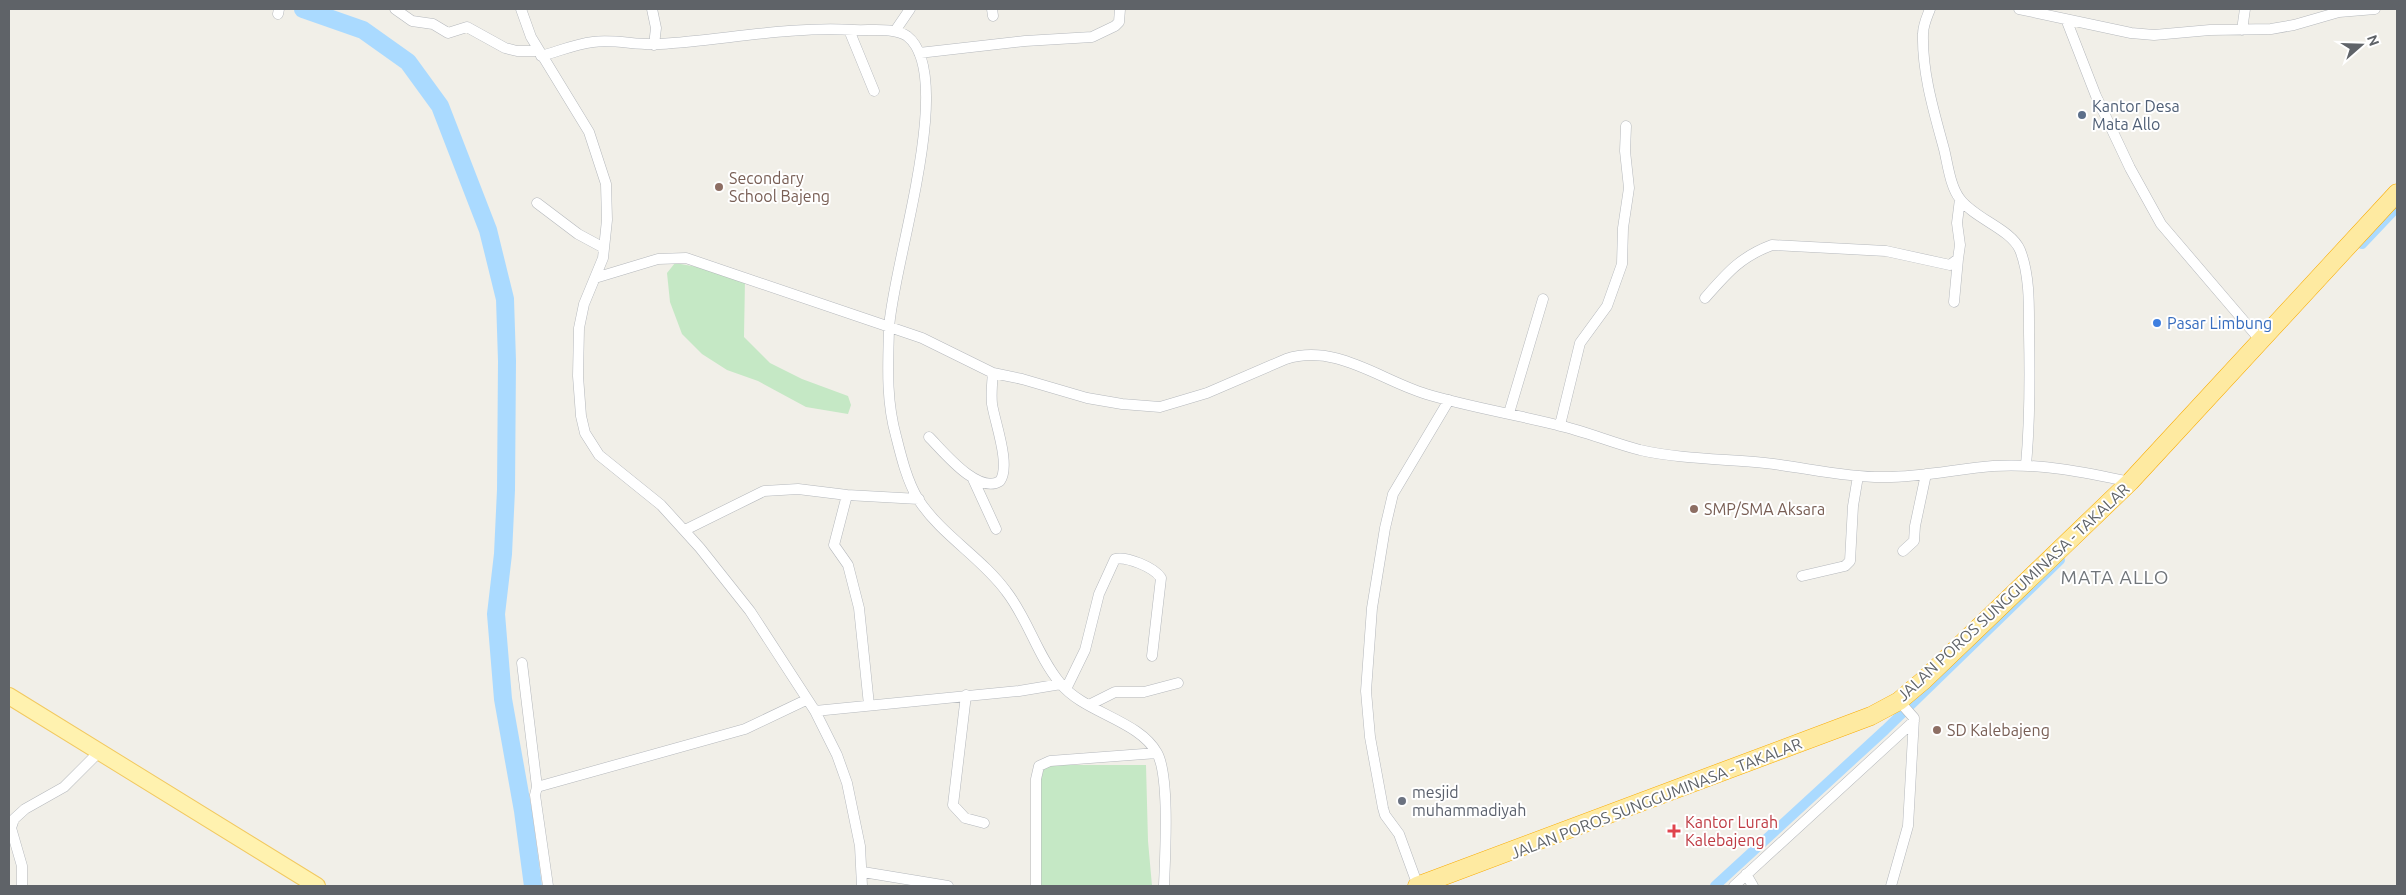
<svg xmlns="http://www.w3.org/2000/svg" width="2406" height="895" font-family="Ubuntu,sans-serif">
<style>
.green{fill:#c5e8c5}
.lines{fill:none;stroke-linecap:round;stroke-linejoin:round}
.canal{stroke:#aadaff;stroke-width:10}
.river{stroke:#aadaff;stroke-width:18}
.minor-casing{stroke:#b5b8bc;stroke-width:11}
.primary-casing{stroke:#f2c960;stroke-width:18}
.trunk-casing{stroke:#f9ab00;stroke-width:19}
.minor{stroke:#fff;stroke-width:10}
.primary{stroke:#fff2af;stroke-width:16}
.trunk{stroke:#feeaa1;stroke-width:18}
.service-dot{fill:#5c6f8a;stroke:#fff;stroke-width:2}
.education-dot{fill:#8d6e63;stroke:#fff;stroke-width:2}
.shop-dot{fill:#3f7fe0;stroke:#fff;stroke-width:2}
.worship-dot{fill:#6b7280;stroke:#fff;stroke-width:2}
.health-dot{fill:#e0444e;stroke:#fff;stroke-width:2}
.labels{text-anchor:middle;stroke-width:4;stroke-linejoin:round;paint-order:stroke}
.service-label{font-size:16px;fill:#4e5e75;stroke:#fff;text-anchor:start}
.education-label{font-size:16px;fill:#785e54;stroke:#fff;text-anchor:start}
.shop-label{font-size:16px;fill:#366cbe;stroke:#fff;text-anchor:start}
.street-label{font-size:16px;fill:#5f6368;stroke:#fff}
.worship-label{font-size:16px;fill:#5b616d;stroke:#fff;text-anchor:start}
.health-label{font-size:16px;fill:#be3a42;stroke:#fff;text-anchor:start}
.quarter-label{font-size:19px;letter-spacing:1px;fill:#70757a;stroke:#fff}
</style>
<rect width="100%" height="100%" fill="#f1efe8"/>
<path class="green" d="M675,263L720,271L745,279L744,337L770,363L802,379L848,396L851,405L848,414L806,407L758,381L727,370L702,354L682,334L670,302L667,273Z
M1036,765H1146L1148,841L1152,886H1041Z"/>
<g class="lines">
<path class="canal" d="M2362,244L2397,207
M1715,886L1885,730L2060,560"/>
<path class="river" d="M303,9L363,30L408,62L440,106L488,230L505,299L507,361L506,490L503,554L496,614L503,699L523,811L533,886"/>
<defs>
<path id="minor" d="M395,9L412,21L433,24L448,33L467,27L505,48L517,51H539
M521,9L531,37L589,132L606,184L607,220L603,258L584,304L579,328L578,376L581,416L585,433L599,455L661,505L700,548L750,611L815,711L837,755L847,783L860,846L862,886
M652,9L656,28L654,45
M992,9L993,16
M1930,9C1927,17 1923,25 1923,34C1922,73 1934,112 1944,149C1948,165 1950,186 1960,199C1975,219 2011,229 2020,250C2030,275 2029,307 2029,333C2030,377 2030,421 2026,465
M2019,9L2131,33L2154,35L2210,30L2271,29L2294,25L2339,12L2375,9
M278,14L279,9
M2066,19L2096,96L2130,168L2161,224L2261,341
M849,30L874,91
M2242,30L2245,9
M895,31L910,9
M919,53L1025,41L1092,37L1115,26L1119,22L1120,9
M541,56C559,51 576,44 593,42C616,39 638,46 660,44C724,40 790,26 854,30C869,31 894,27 907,36C958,75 891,270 889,329C888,366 886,400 896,436C901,456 907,481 918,499C941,535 981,557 1006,591C1028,619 1037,655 1060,683C1084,713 1139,720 1157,753C1170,776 1165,857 1164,886
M537,203L578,234L604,248
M595,278L658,259L686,258L922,338L993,373L1022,379L1087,398L1122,404L1160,407L1207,393L1286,359C1336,343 1380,380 1426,394C1469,407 1514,414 1557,425C1585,431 1612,443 1640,450C1680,459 1724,459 1765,463C1803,467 1842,477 1881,477C1918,478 1956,469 1993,466C2039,463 2085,472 2130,482
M1705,298C1727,273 1740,257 1772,245L1886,251L1950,265L1958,259L1960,245L1957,223L1960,199
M1954,302L1958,259
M1509,413L1543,299
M1560,425L1580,343L1607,306L1622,264L1623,228L1629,188L1625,151L1626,126
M929,437C943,451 978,495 1000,481C1011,465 995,423 992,404C991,394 992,383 993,373
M973,479L996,529
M847,495L834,545L848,565L859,608L869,705
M685,530L764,491L798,489L847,495L919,499
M1903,551L1914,541L1915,526L1926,474
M1802,576L1845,566L1850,561L1853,506L1858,476
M522,663L537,787
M1066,689L1085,650L1099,594L1115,559C1126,556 1154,567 1161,578L1152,656
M966,695L953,805L965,818L984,823
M1089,705L1115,692H1144L1178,683
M815,711L1019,691L1061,684
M863,872L948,886
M1746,874L1753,886
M22,886V866L11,828L14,819L25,809L64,787L100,751
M548,886L535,795L537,787L745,729L806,700
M1036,886V779L1039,766L1050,761L1157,753
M1418,886L1399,834L1385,815L1383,808L1370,737L1366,691L1372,608L1385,528L1393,494L1449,400
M1734,886L1914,721
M1891,886L1908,826L1914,718L1899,701"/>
<path id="primary" d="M9,696L317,886"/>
<path id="trunk" d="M1417,886L1871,716L1899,701L1924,680L2130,482L2397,193"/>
</defs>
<use href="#minor" class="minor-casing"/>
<use href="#primary" class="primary-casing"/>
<use href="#trunk" class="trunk-casing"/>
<use href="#minor" class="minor"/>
<use href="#primary" class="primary"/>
<use href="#trunk" class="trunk"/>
</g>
<circle class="service-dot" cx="2082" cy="115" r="5"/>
<g class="education-dot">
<circle cx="719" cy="187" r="5"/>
<circle cx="1694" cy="509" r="5"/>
<circle cx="1937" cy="730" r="5"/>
</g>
<circle class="shop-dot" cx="2157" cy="323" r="5"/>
<circle class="worship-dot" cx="1402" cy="801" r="5"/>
<path class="health-dot" d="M1671.5 823.5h5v5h5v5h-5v5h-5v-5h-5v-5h5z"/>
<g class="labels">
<g class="service-label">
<text x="2092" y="112">Kantor Desa<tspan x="2092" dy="18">Mata Allo</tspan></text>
</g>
<g class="education-label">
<text x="729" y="184">Secondary<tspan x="729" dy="18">School Bajeng</tspan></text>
<text x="1704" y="515">SMP/SMA Aksara</text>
<text x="1947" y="736">SD Kalebajeng</text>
</g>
<g class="shop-label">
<text x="2167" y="329">Pasar Limbung</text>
</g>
<g class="street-label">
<text transform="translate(2013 592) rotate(-43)" y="6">JALAN POROS SUNGGUMINASA - TAKALAR</text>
<text transform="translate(1656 798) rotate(-21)" y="6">JALAN POROS SUNGGUMINASA - TAKALAR</text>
</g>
<g class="worship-label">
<text x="1412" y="798">mesjid<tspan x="1412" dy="18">muhammadiyah</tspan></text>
</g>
<g class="health-label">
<text x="1685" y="828">Kantor Lurah<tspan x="1685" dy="18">Kalebajeng</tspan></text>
</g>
<g class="quarter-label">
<text x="2115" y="584">MATA ALLO</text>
</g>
</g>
<rect width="2406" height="895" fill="none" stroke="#5f6368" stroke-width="20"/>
<g transform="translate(2361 45) rotate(70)" stroke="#ffffff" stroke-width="4" paint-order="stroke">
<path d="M0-4L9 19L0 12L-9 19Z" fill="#5f6368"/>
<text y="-8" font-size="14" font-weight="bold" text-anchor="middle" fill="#5f6368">N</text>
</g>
</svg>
